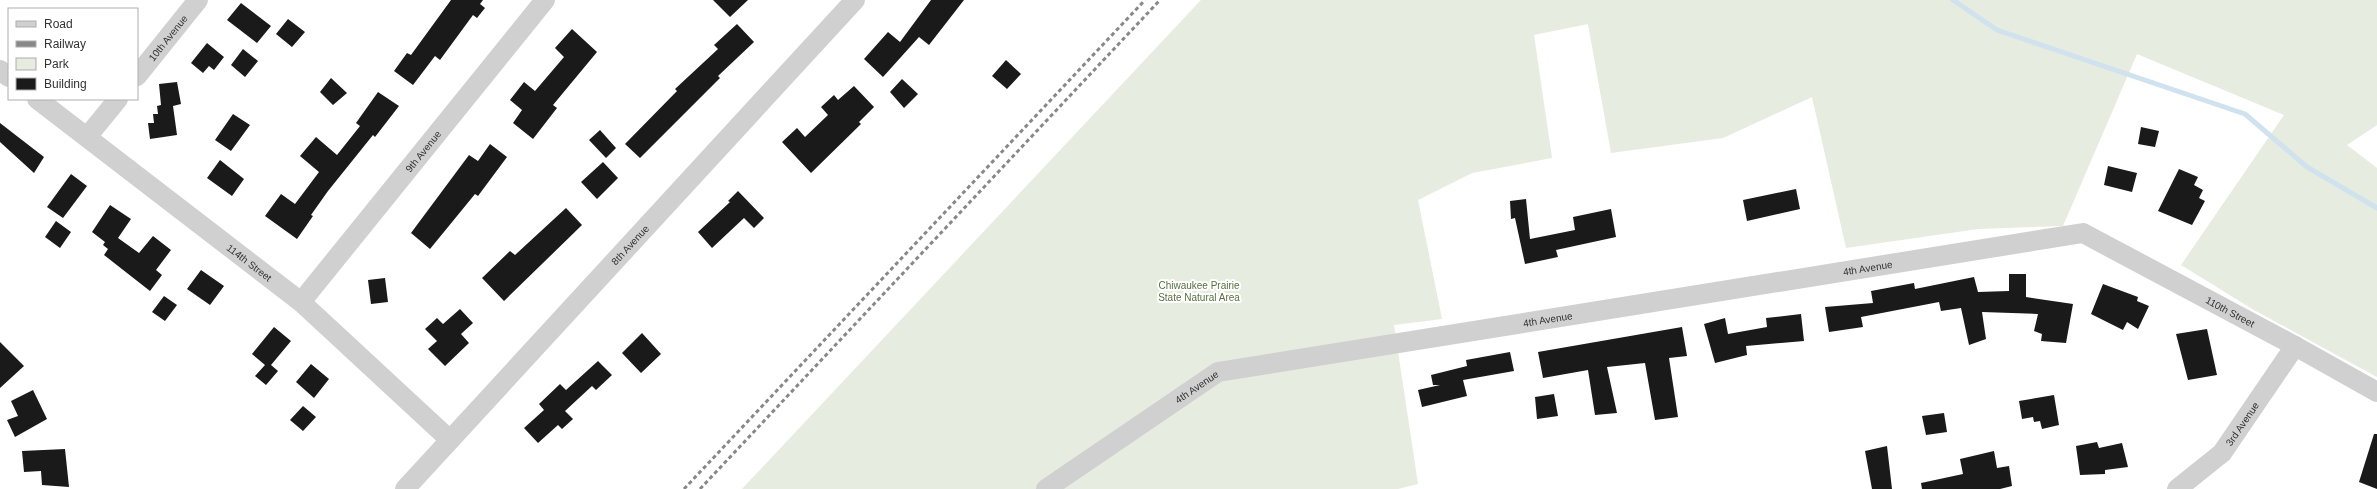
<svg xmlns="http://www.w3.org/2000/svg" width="2377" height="489" font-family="Helvetica,sans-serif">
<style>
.green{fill:#e6ecdf}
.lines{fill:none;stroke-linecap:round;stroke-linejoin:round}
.stream{stroke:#cfe2ee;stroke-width:5}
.building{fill:#1a1a1a}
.street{stroke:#d0d0d0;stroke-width:20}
.rail{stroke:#888;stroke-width:3;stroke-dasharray:4 3;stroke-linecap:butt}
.labels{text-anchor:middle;stroke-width:4;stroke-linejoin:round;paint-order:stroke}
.street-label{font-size:10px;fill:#333;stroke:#fff}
.park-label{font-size:10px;fill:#56703f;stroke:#fff}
</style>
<rect width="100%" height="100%" fill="#fff"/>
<path class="green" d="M1201,0H2377V125L2347,145L2377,168V377L2254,310L2181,265L2284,115L2137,54L2063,226L1978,229L1846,248L1812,97L1723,138L1611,153L1588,24L1534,35L1552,158L1472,173L1418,200L1442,319L1394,325L1418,484L1398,489H742Z"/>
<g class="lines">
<path class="stream" d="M1953,0L1997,30L2245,114L2307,167L2377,208"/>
</g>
<path class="building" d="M451,0H483L480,4L485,8L477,18L473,15L440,60L435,56L413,85L394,71L407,53L411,55Z
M713,0H748L730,17Z
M931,0H964L929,45L919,37L883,77L864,59L888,32L900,42Z
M241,3L271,26L257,43L227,20Z
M288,19L305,32L292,47L276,34Z
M737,24L754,42L718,76L720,78L640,158L625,144L677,91L675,89L718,49L714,45Z
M572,29L597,52L553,105L557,108L533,139L513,123L522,110L510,100L524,82L535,91L564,57L555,48Z
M207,43L224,57L214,70L209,66L203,73L191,63Z
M243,49L258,61L245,77L231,65Z
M1006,60L1021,74L1007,89L992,76Z
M331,78L347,93L333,105L320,92Z
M902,79L918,94L904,108L890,92Z
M177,82L181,104L173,106L177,135L150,139L148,123H154L153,114H158L157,106L161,105L159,84Z
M854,86L874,107L859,122L861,124L811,173L782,142L797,128L805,137L828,115L821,107L834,95L838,100Z
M378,92L399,106L375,137L373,135L328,191L311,215L313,216L297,239L265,216L281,194L295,204L319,172L300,156L316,137L337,155L360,126L356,123Z
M233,114L250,125L231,151L215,140Z
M0,123L44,157L34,173L0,142Z
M2141,127L2159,131L2155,147L2138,144Z
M600,130L616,148L606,158L589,140Z
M490,144L507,157L478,196L475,194L430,249L411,233L469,155L478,161Z
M220,160L244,179L232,196L207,178Z
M603,162L618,178L597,199L581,182Z
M2108,166L2137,173L2132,192L2104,185Z
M2179,169L2198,177L2194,185L2203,190L2199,198L2205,201L2192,225L2158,211Z
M71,174L87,186L63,218L47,207Z
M1796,189L1800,209L1747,221L1743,200Z
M738,191L764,218L754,228L744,218L712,248L698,232L730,202L728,201Z
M1526,199L1530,239L1575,230L1573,217L1611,209L1616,237L1556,250L1558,257L1525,264L1515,218L1511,219L1510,201Z
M110,205L131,219L118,238L139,253L153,236L171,250L156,270L162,275L150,291L104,255L108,249L103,245L105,242L92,232Z
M566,208L582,225L504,301L482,278L510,251L515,255Z
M56,221L71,232L60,248L45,237Z
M201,270L224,286L210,305L187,289Z
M2009,274H2026V297L2073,304L2066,343L2041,341L2042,334L2034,331L2038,314L1982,312L1986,339L1969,345L1961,308L1941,311L1939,302L1861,317L1863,327L1829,332L1825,307L1873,303L1871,291L1914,283L1915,289L1974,277L1978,292L2009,291Z
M385,278L388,302L371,304L368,280Z
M2103,284L2138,297L2137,301L2149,306L2138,329L2127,322L2123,330L2091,314Z
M164,296L177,305L165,321L152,312Z
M460,309L473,323L461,334L469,343L445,366L428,349L437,341L425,329L437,318L443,324Z
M1801,314L1804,341L1746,346L1747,355L1715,363L1704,324L1725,318L1728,334L1767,327L1766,318Z
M274,327L291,341L271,365L278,371L266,385L255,376L265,365L252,354Z
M1682,327L1687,356L1669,358L1678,417L1655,420L1645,363L1607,367L1617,413L1595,415L1588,370L1543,378L1538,352Z
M2207,329L2217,375L2188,380L2176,334Z
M642,333L661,354L641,373L622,353Z
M0,342L24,366L0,388Z
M1510,352L1514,371L1463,380L1467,396L1422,407L1418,390L1440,385H1433L1431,375L1467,366L1466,360Z
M598,361L612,375L596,390L592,386L565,411L573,419L562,429L558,425L538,443L524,428L544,410L539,404L560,384L566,390Z
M311,364L329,379L314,398L296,382Z
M33,390L47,419L15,437L7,420L18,416L11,401Z
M1554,394L1558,416L1537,419L1535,397Z
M2054,395L2059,425L2042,429L2040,421L2034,422L2033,417L2022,419L2019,401Z
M303,406L316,417L303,431L290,420Z
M1944,413L1947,432L1926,435L1922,416Z
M2374,434H2377V489L2359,482Z
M2097,442L2099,448L2122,443L2128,467L2105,470V474L2080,475L2076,446Z
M1887,446L1892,489H1872L1865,451Z
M65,449L69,487L42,485L41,471L24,472L22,451Z
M1994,451L1997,468L2009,466L2012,486L2000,489H1922L1921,483L1963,474L1960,459Z"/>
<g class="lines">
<g class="street">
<path d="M0,70L9,77"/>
<path id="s1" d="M137,76L198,0"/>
<path id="s2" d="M37,99L301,302L450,440"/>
<path d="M87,137L118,99"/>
<path id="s3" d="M301,302L545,0"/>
<path id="s4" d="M405,489L855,0"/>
<path id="s5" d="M1046,489L1218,372L2083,233L2295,346L2377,392"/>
<path id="s6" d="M2177,489L2222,453L2295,346"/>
</g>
<path class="rail" d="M684,489L1145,0
M700,489L1160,0"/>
</g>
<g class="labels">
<g class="street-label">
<text dy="4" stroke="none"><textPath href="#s1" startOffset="49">10th Avenue</textPath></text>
<text dy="4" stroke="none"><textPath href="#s3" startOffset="194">9th Avenue</textPath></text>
<text dy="4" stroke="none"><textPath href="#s4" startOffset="332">8th Avenue</textPath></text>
<text dy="4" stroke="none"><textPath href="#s2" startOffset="268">114th Street</textPath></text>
<text dy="4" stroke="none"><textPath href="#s5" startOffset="866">4th Avenue</textPath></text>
<text dy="4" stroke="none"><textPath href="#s5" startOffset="1251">110th Street</textPath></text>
<text dy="4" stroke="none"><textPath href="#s5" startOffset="542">4th Avenue</textPath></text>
<text dy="4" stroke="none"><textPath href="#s5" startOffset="182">4th Avenue</textPath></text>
<text dy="4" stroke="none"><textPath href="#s6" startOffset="93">3rd Avenue</textPath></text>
</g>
<g class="park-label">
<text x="1199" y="289">Chiwaukee Prairie<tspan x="1199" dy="12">State Natural Area</tspan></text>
</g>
</g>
<rect x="8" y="8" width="130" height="92" fill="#ffffff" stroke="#adadad"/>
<rect x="16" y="21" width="20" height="6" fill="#d0d0d0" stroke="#adadad"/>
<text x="44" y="28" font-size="12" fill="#333333">Road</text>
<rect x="16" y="41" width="20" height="6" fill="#888888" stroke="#adadad"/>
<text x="44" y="48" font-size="12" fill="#333333">Railway</text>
<rect x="16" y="58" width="20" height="12" fill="#e6ecdf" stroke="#adadad"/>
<text x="44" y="68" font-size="12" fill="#333333">Park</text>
<rect x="16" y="78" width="20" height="12" fill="#1a1a1a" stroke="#adadad"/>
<text x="44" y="88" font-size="12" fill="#333333">Building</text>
</svg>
